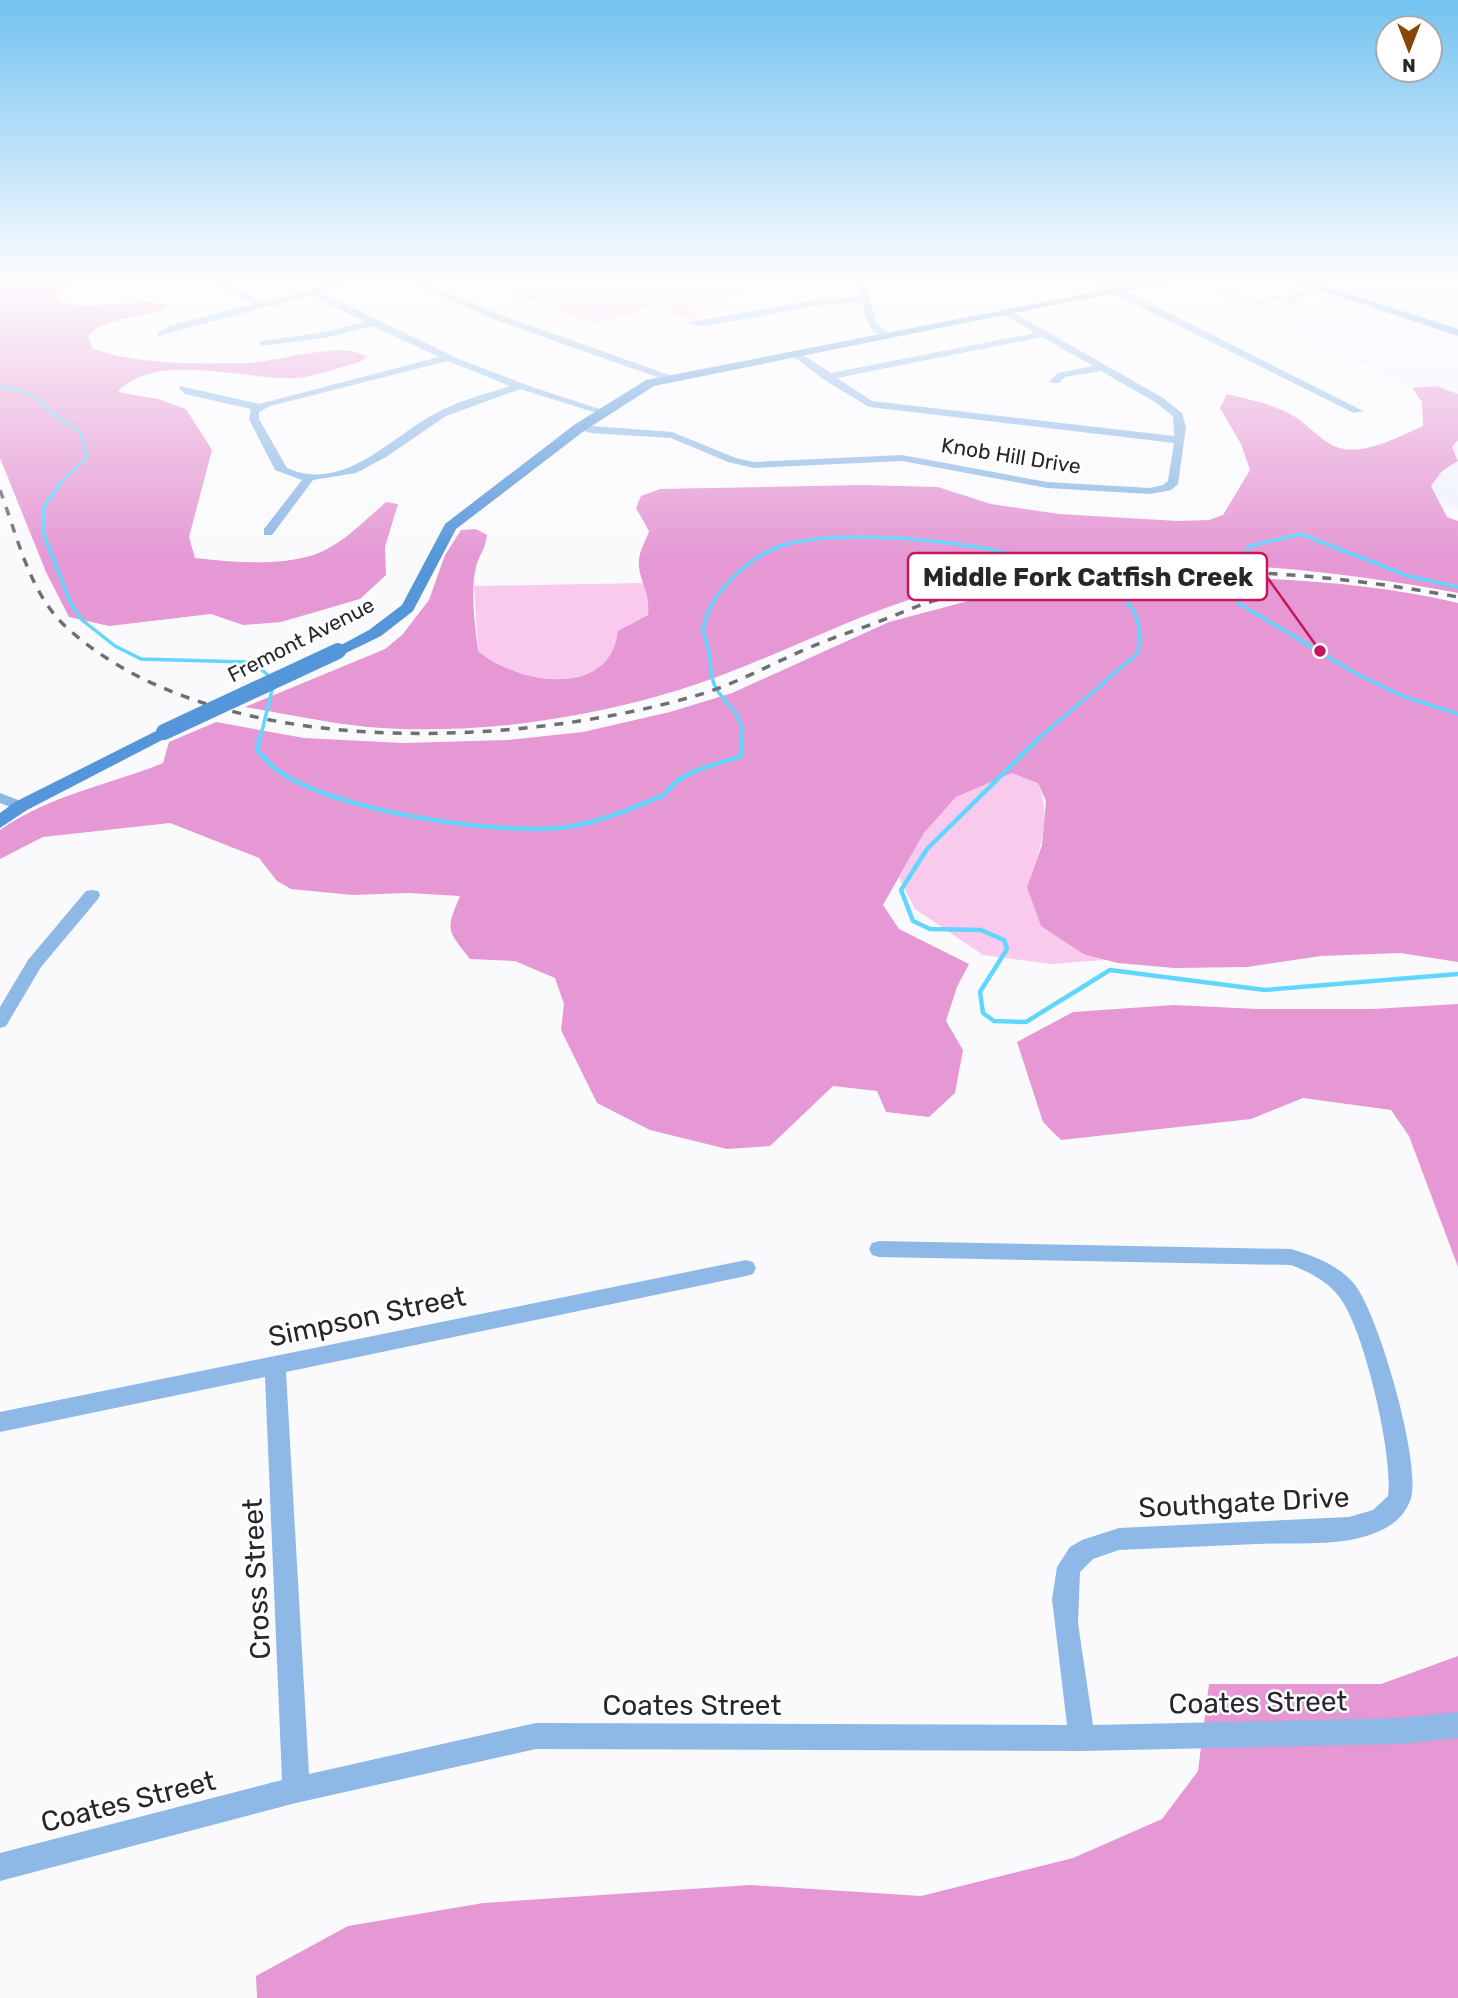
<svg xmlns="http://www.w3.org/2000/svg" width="1458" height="1998" font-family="Rubik,sans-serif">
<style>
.built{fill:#f0f2ff}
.green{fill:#f9caed}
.forest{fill:#e598d4}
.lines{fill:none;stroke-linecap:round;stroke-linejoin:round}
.stream-far2{stroke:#61d6fe;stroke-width:2.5}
.stream-far1{stroke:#61d6fe;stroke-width:3.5}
.stream{stroke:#61d6fe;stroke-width:4.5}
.minor{fill:#8eb8e6;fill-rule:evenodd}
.tertiary{fill:#8eb8e6;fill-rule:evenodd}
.secondary{fill:#5595d9;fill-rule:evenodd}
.rail{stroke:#6e6f73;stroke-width:3.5;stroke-dasharray:9 9;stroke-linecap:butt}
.secondary-bridge{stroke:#5595d9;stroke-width:16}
.labels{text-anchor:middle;stroke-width:5;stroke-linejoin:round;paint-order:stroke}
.far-street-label{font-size:21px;fill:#26272c;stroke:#fff}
.near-street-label{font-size:28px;fill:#26272c;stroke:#fff}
.leader{fill:none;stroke:#c2185b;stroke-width:2.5}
.callout-dot{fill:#c2185b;stroke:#fff;stroke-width:2.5}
.callout{fill:#fff;stroke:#c2185b;stroke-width:2.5}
.callout-label{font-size:26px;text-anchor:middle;font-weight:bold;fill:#26272c}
</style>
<rect width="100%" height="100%" fill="#fafafd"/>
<path class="built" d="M1388,280H1458V405L1259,322Z
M1458,416V509L1352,467Z"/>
<path class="green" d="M541,280H776L693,309L705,319L682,318L660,306L595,324L509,294L545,282Z
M1200,280L1215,286L1211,288L1242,294L1233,298L1244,301L1278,295L1285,300L1250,306L1204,287L1175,284Z
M644,583L650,598L648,615L619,631C610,700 517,684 478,651L474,586Z
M1013,772L1038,783C1053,818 1039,853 1027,887L1084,955L1104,960L1051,964L983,955L915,909L899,878L924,833L956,797Z"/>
<path class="forest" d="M0,280H74L56,300L81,306L152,302L170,306C145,318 108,316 88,336L93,349C143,365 195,364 247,363C279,362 343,340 367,357L360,362C340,367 318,376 297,378C247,381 155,350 118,392L158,399L186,409L212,450L189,537L195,558C232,562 274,566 310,556C339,548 364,521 386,502L398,504L385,547L386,575L360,599L281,622L243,625L211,614L109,626L69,617L46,572L0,458Z
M1436,386L1458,394V440L1452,447L1458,461L1442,471L1431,486L1447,517L1458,521V593C1297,563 1124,549 962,585C871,605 788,653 700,683C597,718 477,736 368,727C327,723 286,714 245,707L385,649L402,635L429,600L445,555L461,530L476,529L487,535C486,548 479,555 476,567C470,593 475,624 478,651C517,684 610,700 618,631L648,615C651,590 637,580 639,559C640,550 646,540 649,531L636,508L641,496L660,489L863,485L938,487L991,504L1059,514L1178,521L1209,520L1223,515L1250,470L1241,444L1220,408L1227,394C1249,400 1274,404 1294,416C1308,425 1319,439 1334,446C1361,458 1398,437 1423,426L1422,402L1412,388Z
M1115,578C1230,576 1345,577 1458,603V962L1400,953L1321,956L1247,967L1174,968L1118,963L1085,955L1041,926L1027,887L1042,845L1046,801L1038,783L1012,773L956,797L924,833L883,905L899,929L969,964L957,987L946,1021L963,1050L955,1093L929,1117L886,1112L877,1091L833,1086L770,1146L727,1149L650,1130L597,1103L561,1030L564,1004L555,978L515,961L470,959C446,929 446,930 460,896L408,893L352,895L291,889L277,881L259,858L170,823L43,837L0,859V830C52,794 106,786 163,763L169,742L216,722L304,738L403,743L507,740L583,732L670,712L732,693L889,622L987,596L1046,584Z
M1458,1004V1267L1409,1136L1391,1110L1303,1098L1251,1119L1061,1140L1043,1122L1017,1042L1073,1012L1174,1005L1258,1009H1373Z
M1458,1656V1998H257L256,1976L348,1926L483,1903L750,1885L921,1896L1073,1858L1162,1819L1198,1771L1209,1684H1381Z"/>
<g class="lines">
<path class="stream-far2" d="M0,386C15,389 41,395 48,410L81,433L87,457L61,482"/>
<path class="stream-far1" d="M62,481L44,506L43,533L71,604L82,620L115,646L141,659L245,662L260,668L272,679
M1458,587L1408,576L1301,534L1250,546L1237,565L1238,603L1355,673L1402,696L1458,714
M260,739L273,686
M742,739C743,708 724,707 714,684C710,674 711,663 709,652C707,641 701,633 705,621C714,590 747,559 778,547C849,521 1081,547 1131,607C1141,620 1140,637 1138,653L1038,739"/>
<path class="stream" d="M260,737L257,750C263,756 269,764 276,769C330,811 500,836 567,827C601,822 633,808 664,795C682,769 714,766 741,756L742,737
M1040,737L927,849L901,890L913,921L930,929L981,930L1004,940L1007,949L980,992L983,1013L994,1021L1026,1022L1110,970L1265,990L1458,974"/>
<path class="minor" d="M124,280H140L127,285Z
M208,280H218L263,302L348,280H361L320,292L459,359L532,387L609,412L600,414L520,389L446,416L386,457L356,473L313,480L272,535H264V529L302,480L275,470L249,419L251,409L185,394L179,388L180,386L259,404L439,357L372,326L325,338L260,346V342L263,341L325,332L365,322L311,295L158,336V332L169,326L253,304ZM448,361L510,386C486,394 461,400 438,412C392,435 345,494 287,468L259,419V412L270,406Z
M856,280H864L877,324L889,333V337C870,338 866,318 862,303L826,304L705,326L684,323L826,298L860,297Z
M1086,280H1098L1120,288L1363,411L1354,413Z
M1324,284L1327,289L1298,298L1293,305L1285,303L1291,294Z
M1003,310H1009L1163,398L1182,413L1186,427L1178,484L1171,490L1150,494L1047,488L902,461L754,468L728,462L671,438L591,433L574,428L579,425L672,432L736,458L754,462L902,455L1047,482L1150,488L1163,485L1168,481L1174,443L869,407L823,379L789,353L797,351L831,373L1035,333L1003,314ZM1042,337L1093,366L1058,373L1050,381L1051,383H1059L1065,377L1101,371L1155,402L1173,416L1174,436L872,401L837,378Z
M0,793L26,803L29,806L21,811L0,803Z
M92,890L98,891L100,895L98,899L41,967L6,1026L0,1028V1007L28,960L86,891Z
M879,1241L1291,1249C1314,1256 1339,1265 1355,1285C1379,1316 1421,1461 1411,1498C1408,1508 1401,1518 1392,1524C1356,1549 1299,1542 1257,1544C1211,1546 1165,1548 1119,1550L1093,1559L1080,1572L1078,1623L1093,1725L1399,1718L1458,1712V1738L1399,1744L1082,1751L536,1749L296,1803L0,1881V1853L282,1780L265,1377L0,1432V1412L746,1260L753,1262L756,1268L753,1274L746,1276L286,1372L309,1774L536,1723L1067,1725L1052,1599L1057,1567L1070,1547L1082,1540L1119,1528L1349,1517L1373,1510L1388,1496C1394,1457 1364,1329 1340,1298C1328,1281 1309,1272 1291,1265L879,1257L872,1255L869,1249L872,1243Z"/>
<path class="tertiary" d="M405,280H418L503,316L678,378L668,381L495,320Z"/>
<path class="secondary" d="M1157,280H1177L654,386L584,431L456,529L413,611L381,636L344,654L338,656L330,651L369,630L402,605L445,524L574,425L646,380Z
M1291,280H1306L1458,329V336Z
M164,727L173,732L170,736L27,810L0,828V813L15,802Z"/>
<path class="rail" d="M0,490C17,535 29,592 65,626C213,763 514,748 695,696C734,685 769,665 806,649C833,637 861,629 888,618C906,611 923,603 941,599C1113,560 1286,565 1458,597"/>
<path class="secondary-bridge" d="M164,732L338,651"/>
</g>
<linearGradient id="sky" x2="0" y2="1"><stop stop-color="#72c2f1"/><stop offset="0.5" stop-color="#fdfdfe"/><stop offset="1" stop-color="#fdfdfe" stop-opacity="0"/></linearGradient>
<rect width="1458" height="559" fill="url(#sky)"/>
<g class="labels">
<g class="far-street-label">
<text transform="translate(1011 456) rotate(9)" y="7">Knob Hill Drive</text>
<text transform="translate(301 640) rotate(-27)" y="7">Fremont Avenue</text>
</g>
<g class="near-street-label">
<text transform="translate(367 1316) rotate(-12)" y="10">Simpson Street</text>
<text transform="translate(1244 1502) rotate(-3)" y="10">Southgate Drive</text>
<text transform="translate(256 1579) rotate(-93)" y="10">Cross Street</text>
<text transform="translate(1258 1702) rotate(-1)" y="10">Coates Street</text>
<text x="692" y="1715">Coates Street</text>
<text transform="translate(128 1801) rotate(-14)" y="10">Coates Street</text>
</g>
</g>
<path class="leader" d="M1320 651L1267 577"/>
<circle class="callout-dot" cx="1320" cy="651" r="7"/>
<rect class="callout" x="908" y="553" width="359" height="47" rx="7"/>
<g class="callout-label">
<text x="1088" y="586">Middle Fork Catfish Creek</text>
</g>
<g transform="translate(1409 49) rotate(180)"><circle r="33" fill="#ffffff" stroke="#a8a9ab" stroke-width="2"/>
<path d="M0-5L12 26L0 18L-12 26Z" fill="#854706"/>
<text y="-10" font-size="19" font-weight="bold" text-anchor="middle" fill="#26272c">N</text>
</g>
</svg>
